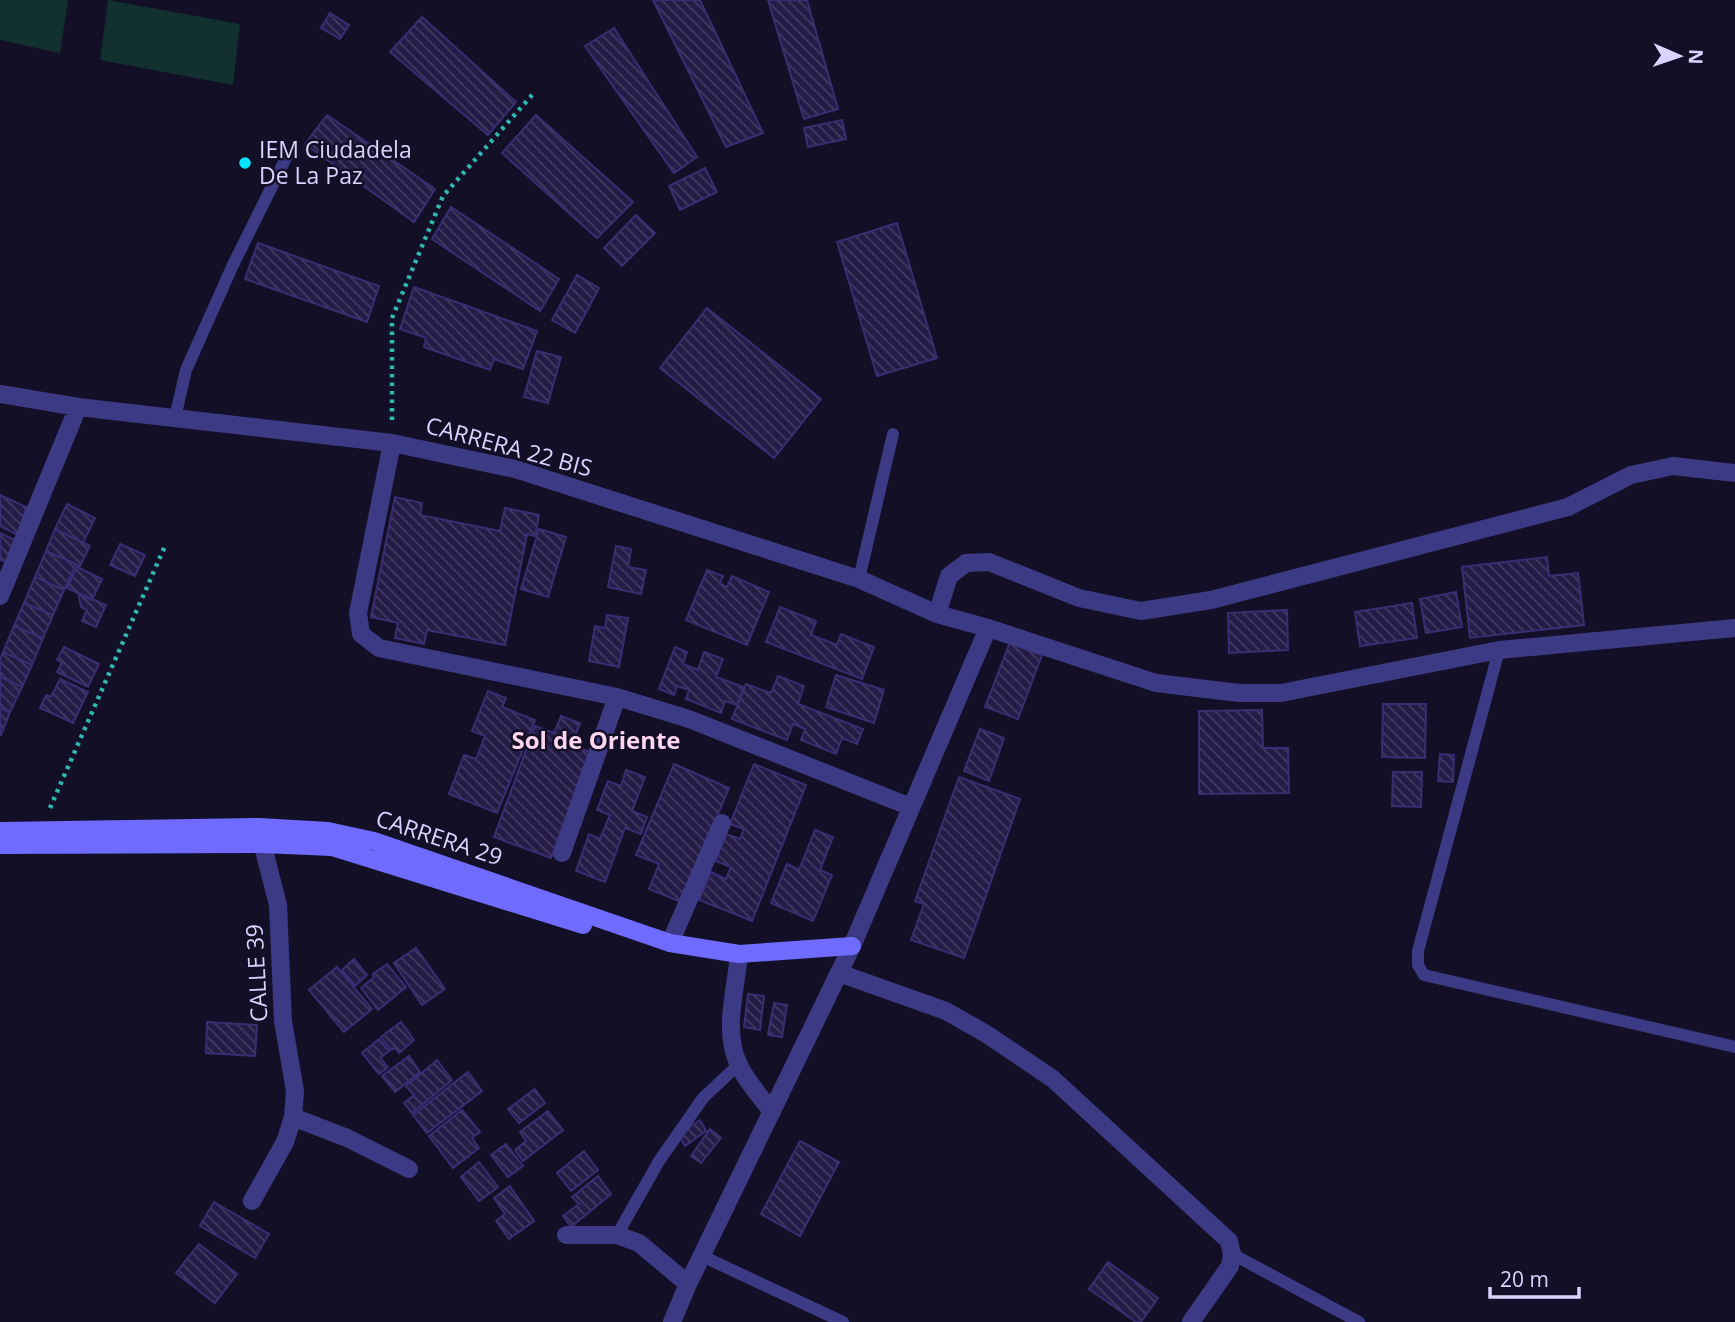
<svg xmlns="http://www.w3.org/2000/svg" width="1735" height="1322" font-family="'Open Sans',sans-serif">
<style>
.park{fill:#12302f}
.building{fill:url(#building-back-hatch);stroke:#3b2d73;stroke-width:2}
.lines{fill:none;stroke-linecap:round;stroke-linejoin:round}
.path{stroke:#2fb8b0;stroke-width:4.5;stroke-dasharray:3.5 5;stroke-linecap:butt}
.lane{stroke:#3d3a85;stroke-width:12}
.street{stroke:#3d3a85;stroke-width:18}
.secondary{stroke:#6f6bff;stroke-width:18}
.poi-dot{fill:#00e5ff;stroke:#130f26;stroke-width:2.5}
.labels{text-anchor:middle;stroke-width:5;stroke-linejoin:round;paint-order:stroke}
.poi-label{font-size:23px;fill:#d9d4ff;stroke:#130f26;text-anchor:start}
.street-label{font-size:23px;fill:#d9d4ff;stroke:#130f26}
.neighbourhood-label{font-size:24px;font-weight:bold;fill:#ffd6f0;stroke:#130f26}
</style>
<defs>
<pattern id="building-back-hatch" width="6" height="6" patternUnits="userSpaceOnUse" patternTransform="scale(1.75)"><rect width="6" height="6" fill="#241b47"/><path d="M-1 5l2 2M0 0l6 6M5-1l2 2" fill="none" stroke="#433b63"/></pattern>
</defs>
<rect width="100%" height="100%" fill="#130f26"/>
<path class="park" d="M0,0H68L60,53L0,40Z
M108,0L240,24L233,85L100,60Z"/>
<path class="building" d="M653,0H700L763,133L726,147Z
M768,0H807L838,109L804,119Z
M330,13L349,25L340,39L321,28Z
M422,17L516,102L488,135L390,52Z
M614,28L697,157L674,173L585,46Z
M327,115L435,189L414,222L305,144Z
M536,115L633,202L597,238L502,153Z
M842,120L846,139L808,147L804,128Z
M705,168L717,192L680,210L669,186Z
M451,207L559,279L540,311L432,239Z
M636,215L655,233L622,266L604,248Z
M897,223L937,358L877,376L837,242Z
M258,243L379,286L367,322L245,279Z
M577,275L599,288L575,333L552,320Z
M414,287L537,331L523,369L494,359L490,370L424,347L426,338L400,329Z
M707,308L821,399L774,458L660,368Z
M537,351L561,357L548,403L524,397Z
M0,495L26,507L18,535L0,526Z
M395,497L422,503L420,515L500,531L505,508L539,515L535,536L527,534L505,645L427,630L424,644L395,638L398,623L371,617Z
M67,504L95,518L83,543L55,529Z
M55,529L90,546L80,566L46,551Z
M539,529L566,537L548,597L521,589Z
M0,533L21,543L11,564L0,560Z
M120,544L145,555L135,576L110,565Z
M616,546L631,549L628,567L646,570L641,594L608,587Z
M46,551L76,564L64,590L35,577Z
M1547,557L1549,576L1578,573L1584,625L1470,638L1462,567Z
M77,567L102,579L92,600L67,588Z
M707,570L723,576L720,583L727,587L732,576L769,592L747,645L686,620Z
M35,577L64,590L53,615L24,603Z
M1456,592L1462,627L1426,633L1420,599Z
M78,593L106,605L96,627L82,621L87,610L81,607Z
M24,603L53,615L43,638L14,626Z
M1412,603L1417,638L1360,646L1355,612Z
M780,607L816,621L811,635L837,645L841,634L874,647L862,679L766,642Z
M1287,610L1288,650L1229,653L1228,613Z
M607,615L628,618L619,667L589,661L595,626L605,628Z
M14,626L43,638L32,665L3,652Z
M1010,642L1042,655L1018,719L985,707Z
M64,647L99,664L88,687L57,672L62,663L57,660Z
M675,647L687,652L683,664L698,670L704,652L723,659L716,677L744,687L737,705L725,701L721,713L686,699L689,690L677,686L674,695L659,689Z
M3,652L32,665L22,687L0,677V660Z
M836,675L884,690L874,723L826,707Z
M778,676L804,686L798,704L863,729L857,744L842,738L836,754L801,740L805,729L793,724L787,740L732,719L746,684L771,693Z
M0,677L22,687L10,712L0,708Z
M60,679L88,692L73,723L40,708L46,695L51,697Z
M488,691L506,698L502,707L535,720L497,813L449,794L464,755L476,759L485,736L472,731Z
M1383,704H1426L1425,758L1382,757Z
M0,708L10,712L1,735H0Z
M1262,710L1263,748H1288L1289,793L1199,794V711Z
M561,716L580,723L572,745L590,752L551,858L494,837L535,726L554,733Z
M980,729L1004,738L989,781L964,771Z
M1440,754L1454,755L1453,782L1438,781Z
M674,764L729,788L681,902L649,889L659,864L636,855Z
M754,764L806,785L752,921L699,900L711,872L726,879L731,867L715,861L726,834L740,839L744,829L730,824Z
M626,770L645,777L632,811L647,817L641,834L625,828L605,882L576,871L589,834L600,839L610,815L597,810L608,781L621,786Z
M1393,772H1422L1421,807L1392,806Z
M959,777L1020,799L964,958L911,940L924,904L915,901Z
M815,830L833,837L820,870L832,875L813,921L771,903L787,864L799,870Z
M416,948L445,989L422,1005L394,963Z
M354,959L367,975L355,986L342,970Z
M387,964L406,987L378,1010L361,988L374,977L373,974Z
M337,967L372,1009L344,1032L309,990Z
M748,994L764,996L760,1030L744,1027Z
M774,1003L787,1005L782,1037L768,1035Z
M207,1022L257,1025L255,1056L206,1053Z
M401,1022L414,1040L399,1053L395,1048L391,1050L381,1037Z
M379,1039L389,1051L380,1058L388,1067L379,1074L362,1053Z
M409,1056L420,1072L395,1092L382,1076Z
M437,1060L452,1080L412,1113L404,1103L414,1095L406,1086Z
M468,1072L482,1091L427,1133L413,1115Z
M535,1089L545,1103L519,1123L508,1109Z
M462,1110L480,1132L472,1138L479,1148L453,1168L429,1136Z
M548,1111L563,1130L523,1161L515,1150L526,1141L520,1132Z
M700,1120L706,1131L685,1146L678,1135Z
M710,1129L721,1138L701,1163L691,1156Z
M800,1141L839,1162L800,1236L761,1214Z
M506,1144L523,1166L508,1177L491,1155Z
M584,1151L598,1170L571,1191L557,1173Z
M479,1162L498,1187L479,1201L461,1177Z
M598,1176L611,1194L571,1227L563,1216L579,1204L572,1197Z
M510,1186L534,1221L509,1239L496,1221L505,1214L494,1198Z
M214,1202L269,1234L255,1258L200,1226Z
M199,1244L237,1274L215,1303L176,1273Z
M1108,1262L1158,1298L1141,1322H1136L1089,1289Z"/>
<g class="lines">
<path class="path" d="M392,420V318L443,196L533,94
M50,808L165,546"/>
<path class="lane" d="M175,418L186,370L232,267L288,154
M859,579L893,434
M1499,650L1418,951V965L1424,975L1735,1047
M617,1235L659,1161L703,1098L738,1065
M1232,1254L1359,1322
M702,1256L843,1322"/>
<path class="street" d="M0,394L78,407L392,443L515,469L859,579L937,614L988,628L1156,683L1239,693H1281L1499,650L1735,628
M392,443L358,613L361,634L379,648L617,697L689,719L911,807
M0,596L78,407
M937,614L949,576L966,563L989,562L1079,598L1141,611L1211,600L1568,507L1631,475L1673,466L1735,473
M562,853L617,697
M670,943L722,823
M739,954C736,989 723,1030 738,1063C745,1080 761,1097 772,1112
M839,973L946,1011L988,1035L1053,1079L1229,1241L1232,1254L1230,1266L1191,1322
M293,1117L347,1138L409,1169
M252,1201L285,1142L293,1117L295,1091L283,1021L278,905L259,831
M566,1235H617L639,1243L688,1284
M672,1322L688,1284L852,946L988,628"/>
<path class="secondary" d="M0,831L259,827L328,831L374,841L670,943L739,954L852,946
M0,845L262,844L332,847L583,925"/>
</g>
<circle class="poi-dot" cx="245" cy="163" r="7"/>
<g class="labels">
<g class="poi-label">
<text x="259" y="158">IEM Ciudadela<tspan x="259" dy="26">De La Paz</tspan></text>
</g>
<g class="street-label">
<text transform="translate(509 447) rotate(15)" y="8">CARRERA 22 BIS</text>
<text transform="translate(439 838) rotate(18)" y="8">CARRERA 29</text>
<text transform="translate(257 973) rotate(-93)" y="8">CALLE 39</text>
</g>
<g class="neighbourhood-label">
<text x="596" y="749">Sol de Oriente</text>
</g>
</g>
<g transform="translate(1679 56) rotate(92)" stroke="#130f26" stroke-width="5" paint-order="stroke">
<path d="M0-5L12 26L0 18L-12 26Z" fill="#d9d4ff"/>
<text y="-10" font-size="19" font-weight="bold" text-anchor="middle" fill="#d9d4ff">N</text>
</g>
<path d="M1490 1287v10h89v-10" fill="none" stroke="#d9d4ff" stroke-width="3.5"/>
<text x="1500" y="1287" font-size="21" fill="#d9d4ff" stroke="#130f26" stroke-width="5" paint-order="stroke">20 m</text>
</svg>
